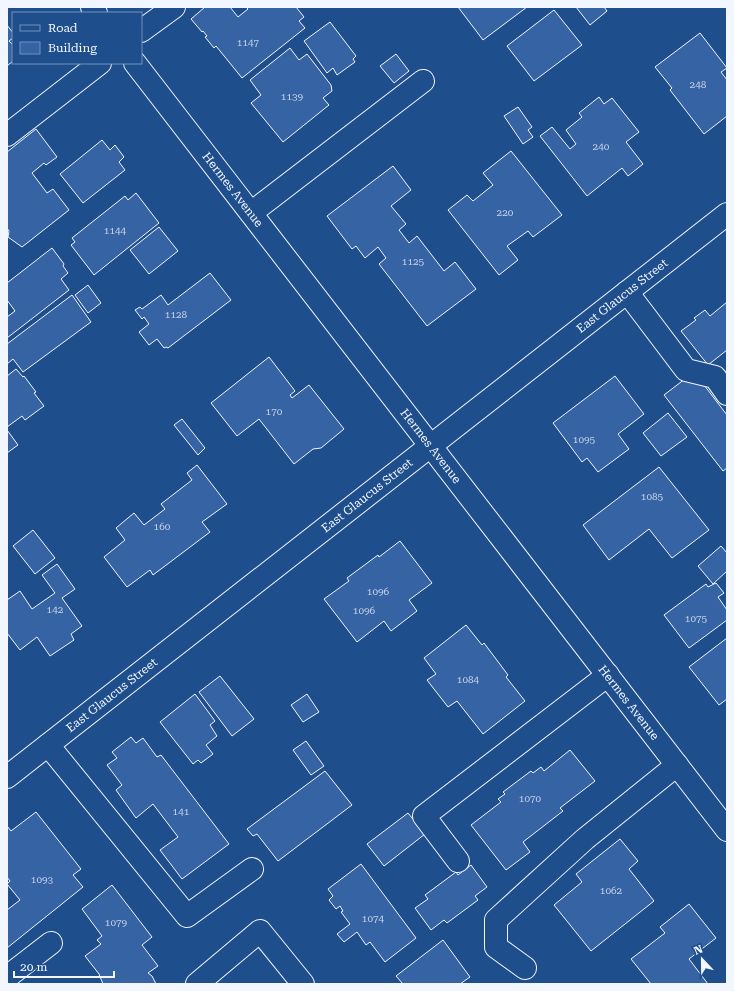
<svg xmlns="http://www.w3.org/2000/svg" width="734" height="991" font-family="'Roboto Serif',serif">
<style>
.building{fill:#3563a3;stroke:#f2f6ff}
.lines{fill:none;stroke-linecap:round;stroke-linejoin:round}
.minor-casing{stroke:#f2f6ff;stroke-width:24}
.minor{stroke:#1f4e8c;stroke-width:22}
.labels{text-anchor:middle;stroke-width:3;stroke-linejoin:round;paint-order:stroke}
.number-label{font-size:10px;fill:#c3d1e8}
.street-label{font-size:12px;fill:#f2f6ff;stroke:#1f4e8c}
</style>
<rect width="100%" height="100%" fill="#1f4e8c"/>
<path class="building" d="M205,7H230L238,17L248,9L246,7H296L304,17L299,21L305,28L242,78L216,46L214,48L205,37L207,36L203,31L202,32L191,19Z
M458,7H527L483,40Z
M576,7H604L607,11L590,25Z
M554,10L582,45L534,81L507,46Z
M330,22L356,56L353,59L355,62L337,75L333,68L327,73L304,41Z
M7,25L13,33V38L9,41L13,45V61L7,66Z
M700,33L727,68L721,72L727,80V116L704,134L670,90L672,88L655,67Z
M290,48L299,60L307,54L331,85L332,91L323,98L329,105L283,142L251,103L261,95L250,80Z
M396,54L409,71L394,83L380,66Z
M599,97L604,104L612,98L639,132L626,142L643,164L628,176L622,168L587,196L540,136L552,127L570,149L576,144L566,130L582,117L579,113Z
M518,107L532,127L528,130L533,137L523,144L504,116Z
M36,129L57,157L46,165L44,163L32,173L47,193L53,189L69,210L22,247L8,237L9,231L7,228V152Z
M102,140L110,150L115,145L124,157L119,162L125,170L83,203L60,174Z
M511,151L562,215L533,237L528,231L507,246L518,260L499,275L448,210L467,195L473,201L493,185L483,173Z
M393,166L411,190L391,206L406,224L399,230L409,243L417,236L444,271L455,262L476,289L427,326L379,264L386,258L378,247L365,258L356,246L352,249L327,216Z
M136,193L159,223L94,275L71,245L75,242L72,238L125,196L128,200Z
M159,227L178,251L149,274L130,250Z
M52,248L64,264L63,266L68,273L61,279L69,290L7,338V317L15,311L7,300V283Z
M210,273L231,300L168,348L166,347L164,348L157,339L149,345L139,332L149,324L144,317L142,319L135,310L140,307L142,309L161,295L168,305Z
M88,285L101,303L88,313L75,295Z
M72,295L91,322L23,372L13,359L7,364V344Z
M727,302V350L708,365L681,331L696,320L694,318L705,310L710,316Z
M269,357L295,391L290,395L292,398L309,385L344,429L321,448L313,449L294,464L259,419L237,436L211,403Z
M16,369L23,377L24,376L36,392L34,393L44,406L25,420L22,416L7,427V376Z
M694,372L727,415V468L723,471L664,395Z
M615,376L644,414L618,434L629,449L598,472L587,458L582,462L553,423Z
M668,413L687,437L661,456L643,433Z
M182,419L205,448L198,455L174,425Z
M7,430L18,445L7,453Z
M197,465L227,504L202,522L210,532L153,575L150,570L127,587L104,557L125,540L116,528L134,513L144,525L165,509L161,504L192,480L187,473Z
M659,467L709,530L672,558L649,529L609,560L583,525Z
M33,530L55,558L35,574L13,546Z
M400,541L432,583L409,600L417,611L391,631L384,621L357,642L324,599L349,581L347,578L378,555L379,557Z
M721,546L727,553V571L713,584L698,566Z
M57,564L75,589L62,598L82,626L71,634L74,640L50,656L37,637L20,650L7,633V600L20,591L32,609L55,593L42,575Z
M716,583L724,593L718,597L727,610V620L689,648L664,615L706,584L708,587Z
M466,625L482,645L484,643L508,675L506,677L525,701L483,734L457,701L448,707L427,680L436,674L424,658Z
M727,638V699L719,705L689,667Z
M220,676L254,719L232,736L199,692Z
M195,694L215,721L210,725L217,736L206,745L213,754L201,763L198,760L193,764L160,722Z
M307,694L319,712L303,722L291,705Z
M131,737L136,743L143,738L157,757L161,755L229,844L182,879L160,850L178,837L153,804L136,818L116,790L122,785L107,765L117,758L112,752Z
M306,741L324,766L311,775L293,750Z
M570,750L595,781L560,808L563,811L523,842L530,852L506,870L471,825L501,802L498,799L505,794L503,792L531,771L533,773L541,767L544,771Z
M325,771L352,805L278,861L257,834L253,836L247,829Z
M36,812L81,869L73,875L83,887L7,948V910L20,900L7,884L10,881L7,877V826L11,831Z
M408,813L425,834L384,866L367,844Z
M620,839L638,861L629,869L654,901L591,951L554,905L582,882L576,874Z
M361,864L416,938L385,962L370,942L366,945L357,932L344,942L337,934L350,924L341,912L343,911L340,906L336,909L329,900L333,896L328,889Z
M471,865L487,887L475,896L478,900L447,923L444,920L431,930L415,908L428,899L425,895L456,872L458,875Z
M112,885L152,937L142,945L158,966L148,973L152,976L156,984H103L99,974L85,956L101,944L97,940L102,936L82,909Z
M689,904L716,938L689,959L708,984H651L631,959L665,933L660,927Z
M443,940L470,977L460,984H403L396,976Z"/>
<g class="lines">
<defs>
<g id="minor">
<path d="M92,7L96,13"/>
<path d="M141,31L174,7"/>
<path id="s1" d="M135,63L727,830"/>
<path d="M7,135L100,63"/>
<path d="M251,213L423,81"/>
<path d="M627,292L686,370L715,377L727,394"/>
<path d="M48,745L187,916L252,869"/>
<path id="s2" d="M7,777L727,214"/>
<path d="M458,861L424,816L608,675"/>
<path d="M525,968L496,947V920L585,839L677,765"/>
<path d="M7,977L51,943"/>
<path d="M197,984L260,931L303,984"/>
</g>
</defs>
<use href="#minor" class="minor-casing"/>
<use href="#minor" class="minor"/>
</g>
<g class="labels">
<g class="number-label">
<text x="248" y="46">1147</text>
<text x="698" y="88">248</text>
<text x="292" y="100">1139</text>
<text x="601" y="150">240</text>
<text x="505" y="216">220</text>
<text x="115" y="234">1144</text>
<text x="413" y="265">1125</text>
<text x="176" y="318">1128</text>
<text x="274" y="415">170</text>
<text x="584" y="443">1095</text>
<text x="652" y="500">1085</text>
<text x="162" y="530">160</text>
<text x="378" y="595">1096</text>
<text x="55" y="613">142</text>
<text x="364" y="614">1096</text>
<text x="696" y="622">1075</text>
<text x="468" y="683">1084</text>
<text x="530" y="802">1070</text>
<text x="181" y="815">141</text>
<text x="42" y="883">1093</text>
<text x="611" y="894">1062</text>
<text x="373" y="922">1074</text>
<text x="116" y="926">1079</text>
</g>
<g class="street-label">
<text dy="4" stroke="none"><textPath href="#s1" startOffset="160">Hermes Avenue</textPath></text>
<text dy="4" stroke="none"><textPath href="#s2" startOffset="781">East Glaucus Street</textPath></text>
<text dy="4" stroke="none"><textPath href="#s1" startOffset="484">Hermes Avenue</textPath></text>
<text dy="4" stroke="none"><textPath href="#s2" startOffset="457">East Glaucus Street</textPath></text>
<text dy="4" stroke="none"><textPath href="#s2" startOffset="133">East Glaucus Street</textPath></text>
<text dy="4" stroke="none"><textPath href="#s1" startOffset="808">Hermes Avenue</textPath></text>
</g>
</g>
<rect width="734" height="991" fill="none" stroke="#f2f6ff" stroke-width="16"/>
<rect x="12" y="12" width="130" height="52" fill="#1f4e8c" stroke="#7391ba"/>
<rect x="20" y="25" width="20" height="6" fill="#1f4e8c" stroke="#7391ba"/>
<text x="48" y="32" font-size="12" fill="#f2f6ff">Road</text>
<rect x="20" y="42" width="20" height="12" fill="#3563a3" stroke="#7391ba"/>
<text x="48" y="52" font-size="12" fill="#f2f6ff">Building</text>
<g transform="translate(702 959) rotate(338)" stroke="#1f4e8c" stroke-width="3" paint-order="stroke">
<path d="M0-3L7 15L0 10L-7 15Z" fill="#f2f6ff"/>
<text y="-6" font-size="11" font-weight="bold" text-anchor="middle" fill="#f2f6ff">N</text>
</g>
<path d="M14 971v6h100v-6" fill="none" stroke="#f2f6ff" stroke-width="2"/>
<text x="20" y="971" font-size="12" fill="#f2f6ff" stroke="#1f4e8c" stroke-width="3" paint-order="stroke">20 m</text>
</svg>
